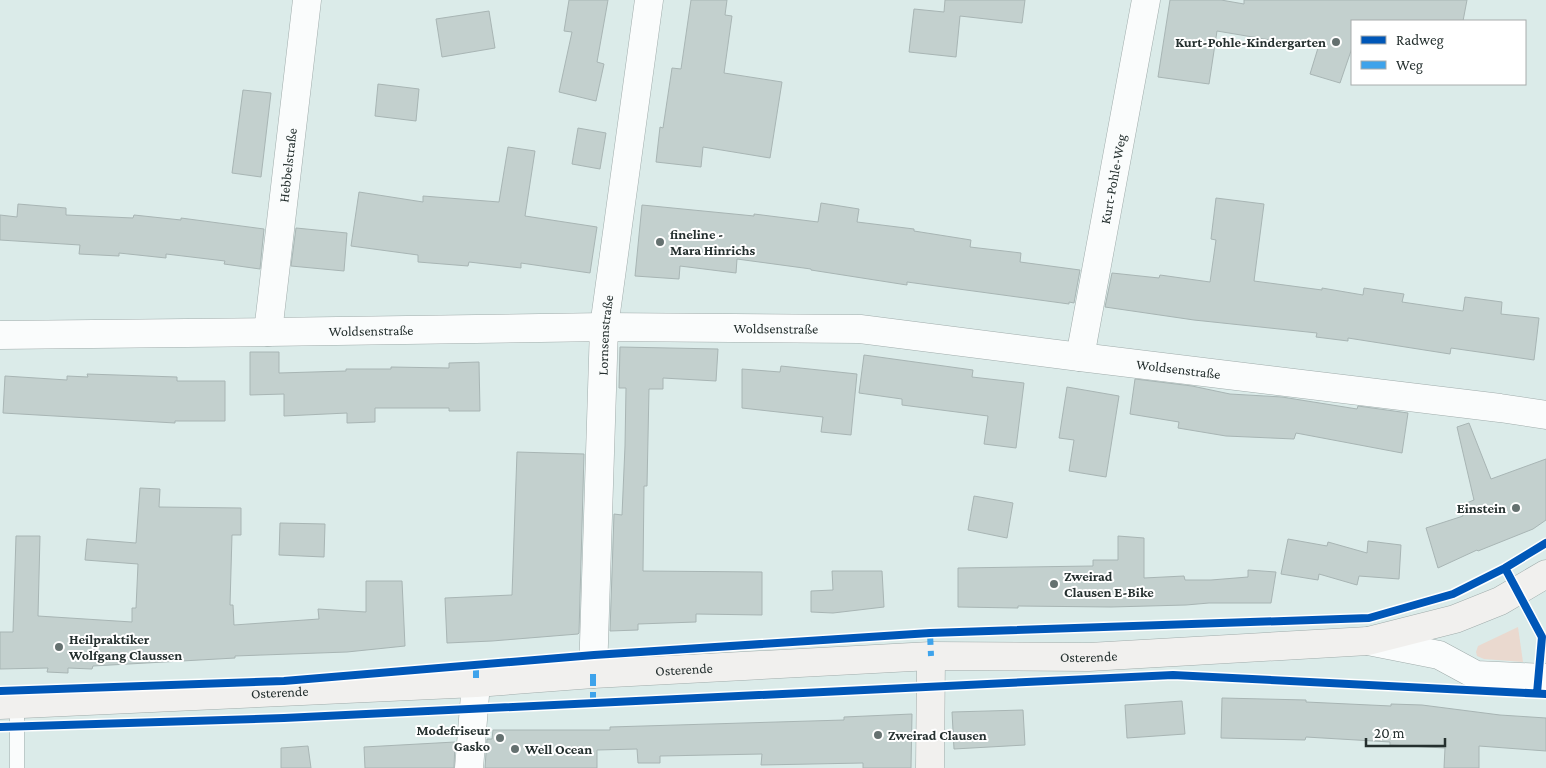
<svg xmlns="http://www.w3.org/2000/svg" width="1546" height="768" font-family="'Crimson Pro',serif">
<style>
.green{fill:#ead9cf}
.building{fill:#c3d0ce;stroke:#a8b5b4}
.lines{fill:none;stroke-linecap:round;stroke-linejoin:round}
.service-casing{stroke:#a0acab;stroke-width:15}
.minor-casing{stroke:#a0acab;stroke-width:29}
.secondary-casing{stroke:#a0acab;stroke-width:29}
.service{stroke:#fafcfc;stroke-width:14}
.minor{stroke:#fafcfc;stroke-width:28}
.secondary{stroke:#f1f0ee;stroke-width:28}
.quiet{stroke:#3ea3eb;stroke-width:6;stroke-dasharray:12 6;stroke-linecap:butt}
.cycleway-casing{stroke:#fff;stroke-width:11}
.cycleway{stroke:#0057b8;stroke-width:8}
.poi-dot{fill:#657170;stroke:#fff;stroke-width:2}
.labels{text-anchor:middle;stroke-width:4;stroke-linejoin:round;paint-order:stroke}
.poi-label{font-size:14px;font-weight:bold;fill:#25302f;stroke:#fff;text-anchor:start}
.street-label{font-size:14px;fill:#25302f;stroke:#fff}
</style>
<rect width="100%" height="100%" fill="#dbebe9"/>
<path class="green" d="M1518,627L1523,662L1484,659L1477,656L1476,652L1478,646Z"/>
<path class="building" d="M569,0H608L597,62L604,64L596,101L559,92L572,32L564,31Z
M691,0H727L725,15L732,16L724,73L782,82L770,158L703,147L701,167L656,162L660,127L663,128L672,68L681,69Z
M945,0H1025L1022,23L960,16L956,57L909,52L914,9L944,12Z
M1170,0H1221L1244,4V0H1467L1463,21H1352V48L1340,83L1310,74L1318,48L1217,31L1209,84L1158,77Z
M489,11L495,48L442,57L436,19Z
M378,84L419,89L416,121L375,116Z
M243,90L271,93L261,177L232,173Z
M578,128L606,133L600,169L572,164Z
M508,147L535,151L525,216L597,227L590,273L521,263V268L469,262L468,266L418,262V255L351,246L359,192L423,202V196L499,202Z
M1216,198L1264,204L1254,281L1322,290V288L1363,295L1364,288L1404,294L1402,302L1463,311L1465,297L1502,302L1501,314L1539,318L1534,360L1451,348L1450,354L1348,338V341L1316,337L1317,333L1194,320L1105,307L1112,273L1159,278L1160,275L1210,282L1216,240L1211,239Z
M821,203L859,209L857,222L914,229V231L971,240L970,247L1021,253L1020,262L1080,270L1074,303L1069,302V304L907,282V285L811,270V269L737,259L736,273L680,266L679,279L635,276L642,205L754,216V214L818,222Z
M18,204L66,208V215L133,218L134,215L181,220V218L264,229L260,269L224,264L225,261L166,254V258L119,253V256L79,254L80,245L0,240V215L17,217Z
M296,228L347,233L344,271L291,266Z
M620,347L718,349L716,381L663,378V389H649L647,486H644L643,571L762,572V615L696,614V622L638,624V630L610,631L614,514L622,515L625,446L626,388H619Z
M250,352H279V373L346,371V369H391V367L449,368V363L479,362L480,411H449V408H375V422L347,423V413L284,416V394L250,395Z
M864,355L973,370L972,377L1024,383L1016,448L984,444L988,416L902,405V399L859,393Z
M781,366L857,374L851,435L821,432L823,417L742,408V369L780,372Z
M87,374L177,377V381H225V421H175V423L3,413L5,376L67,380V376L88,377Z
M1135,379L1192,386L1230,394L1282,397L1357,409L1358,406L1408,413L1402,453L1296,433L1294,439L1226,436L1178,428L1179,422L1130,414Z
M1067,387L1119,396L1106,477L1069,471L1074,440L1059,438Z
M1469,423L1491,479L1546,459V520L1533,529L1478,551L1477,550L1438,568L1426,528L1463,516L1459,506L1474,500L1457,427Z
M517,452L584,454L579,633L578,634L492,641L447,643L445,598L512,595Z
M140,488L160,489L159,507L241,508V535H232L230,605H233L234,625L319,619L318,609L366,612V581H402L405,646L347,652L235,656V658L93,666L92,669L68,668V673L47,672L48,668L0,669V632H13L16,536H40L38,616L132,622V608H136L138,564L85,560L87,539L136,543Z
M974,496L1013,503L1007,538L968,530Z
M280,523L325,524L324,557L279,555Z
M1118,536L1144,538V578L1184,576L1185,580H1211L1248,577V570L1276,572L1271,603H1209L1186,605L1111,607L1018,606V608L958,607V568L1093,566V560H1118Z
M1288,539L1327,546L1328,542L1367,553L1368,541L1401,545L1399,579L1359,576L1357,585L1319,574L1318,580L1281,574Z
M832,571H882L884,607L833,613L811,612V591L833,590Z
M1222,698L1306,700V702L1391,706V704L1422,705L1500,715L1546,718V751L1479,746V768H1444L1445,748L1390,745V742L1306,737L1305,740L1221,738Z
M1182,701L1185,734L1127,738L1125,705Z
M1023,710L1025,745L954,749L952,712Z
M912,714L911,768H863V763L761,765L762,754L660,756V763H638L637,749L597,750V768H485L487,739H492L493,730H610V727L844,720V717Z
M455,742L454,768H365L364,747Z
M308,746L311,768H281V748Z"/>
<g class="lines">
<defs>
<path id="service" d="M17,768V704"/>
<g id="minor">
<path id="s1" d="M268,332L307,0"/>
<path id="s2" d="M0,335L268,332L604,327L860,329L1080,357L1500,408L1546,415"/>
<path id="s3" d="M1080,357L1146,0"/>
<path d="M1368,641L1439,655L1476,675L1546,678"/>
<path id="s4" d="M593,674L604,327L649,0"/>
<path d="M469,768L476,683"/>
</g>
<g id="secondary">
<path id="s5" d="M0,705L476,683L593,674L931,656L1089,657L1368,641L1455,619L1500,601L1546,574"/>
<path d="M930,768L931,656"/>
</g>
</defs>
<use href="#service" class="service-casing"/>
<use href="#minor" class="minor-casing"/>
<use href="#secondary" class="secondary-casing"/>
<use href="#service" class="service"/>
<use href="#minor" class="minor"/>
<use href="#secondary" class="secondary"/>
<path class="quiet" d="M930,633L931,656
M476,666V683
M593,674V703"/>
<defs>
<path id="cycleway" d="M1505,568L1542,637L1537,693
M0,691L284,681L594,655L930,633L1369,618L1453,594L1505,568L1546,543
M0,727L284,718L1173,675L1546,694"/>
</defs>
<use href="#cycleway" class="cycleway-casing"/>
<use href="#cycleway" class="cycleway"/>
</g>
<g class="poi-dot">
<circle cx="1336" cy="42" r="5"/>
<circle cx="660" cy="242" r="5"/>
<circle cx="1516" cy="508" r="5"/>
<circle cx="1054" cy="584" r="5"/>
<circle cx="59" cy="647" r="5"/>
<circle cx="878" cy="735" r="5"/>
<circle cx="500" cy="738" r="5"/>
<circle cx="515" cy="749" r="5"/>
</g>
<g class="labels">
<g class="poi-label">
<text x="1326" y="47" text-anchor="end">Kurt-Pohle-Kindergarten</text>
<text x="670" y="239">fineline -<tspan x="670" dy="16">Mara Hinrichs</tspan></text>
<text x="1506" y="513" text-anchor="end">Einstein</text>
<text x="1064" y="581">Zweirad<tspan x="1064" dy="16">Clausen E-Bike</tspan></text>
<text x="69" y="644">Heilpraktiker<tspan x="69" dy="16">Wolfgang Claussen</tspan></text>
<text x="490" y="735" text-anchor="end">Modefriseur<tspan x="490" dy="16">Gasko</tspan></text>
<text x="888" y="740">Zweirad Clausen</text>
<text x="525" y="754">Well Ocean</text>
</g>
<g class="street-label">
<text dy="5" stroke="none"><textPath href="#s1" startOffset="168">Hebbelstraße</textPath></text>
<text dy="5" stroke="none"><textPath href="#s3" startOffset="181">Kurt-Pohle-Weg</textPath></text>
<text dy="5" stroke="none"><textPath href="#s2" startOffset="776">Woldsenstraße</textPath></text>
<text dy="5" stroke="none"><textPath href="#s2" startOffset="371">Woldsenstraße</textPath></text>
<text dy="5" stroke="none"><textPath href="#s4" startOffset="339">Lornsenstraße</textPath></text>
<text dy="5" stroke="none"><textPath href="#s2" startOffset="1181">Woldsenstraße</textPath></text>
<text dy="5" stroke="none"><textPath href="#s5" startOffset="1090">Osterende</textPath></text>
<text dy="5" stroke="none"><textPath href="#s5" startOffset="685">Osterende</textPath></text>
<text dy="5" stroke="none"><textPath href="#s5" startOffset="280">Osterende</textPath></text>
</g>
</g>
<rect x="1351" y="20" width="175" height="65" fill="#ffffff" stroke="#a8acac"/>
<rect x="1361" y="36" width="25" height="8" fill="#0057b8" stroke="#a8acac"/>
<text x="1396" y="45" font-size="15" fill="#25302f">Radweg</text>
<rect x="1361" y="61" width="25" height="8" fill="#3ea3eb" stroke="#a8acac"/>
<text x="1396" y="70" font-size="15" fill="#25302f">Weg</text>
<path d="M1366 738v8h79v-8" fill="none" stroke="#25302f" stroke-width="2.5"/>
<text x="1374" y="738" font-size="15" fill="#25302f" stroke="#ffffff" stroke-width="4" paint-order="stroke">20 m</text>
</svg>
